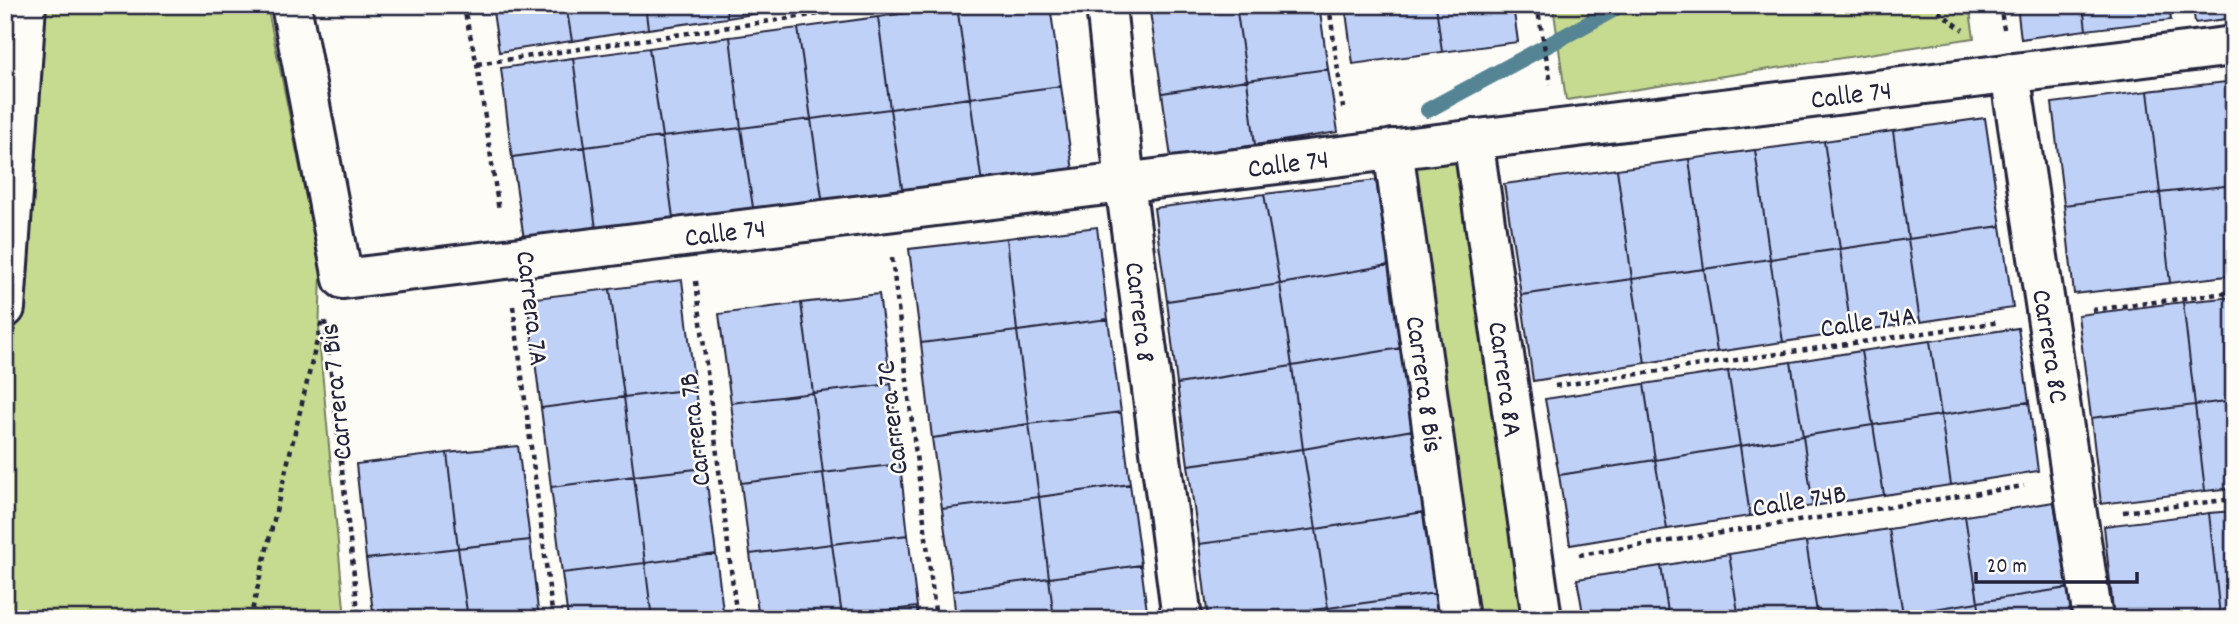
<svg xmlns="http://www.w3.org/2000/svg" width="2239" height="624" font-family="Dekko,sans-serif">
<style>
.green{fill:#c6db90;stroke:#747e66;stroke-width:2}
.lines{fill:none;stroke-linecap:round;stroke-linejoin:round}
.stream{stroke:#548594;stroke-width:16}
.building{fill:#c0d1f7;stroke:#22223b;stroke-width:2}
.minor-casing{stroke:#22223b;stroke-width:44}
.path{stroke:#22223b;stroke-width:4.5;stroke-dasharray:5 5;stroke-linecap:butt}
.minor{stroke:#fdfcf7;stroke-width:38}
.labels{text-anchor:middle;stroke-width:5;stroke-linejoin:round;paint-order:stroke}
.street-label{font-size:28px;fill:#22223b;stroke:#fdfcf7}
</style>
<rect width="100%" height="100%" fill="#fdfcf7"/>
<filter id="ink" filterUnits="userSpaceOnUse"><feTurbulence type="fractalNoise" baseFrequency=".0143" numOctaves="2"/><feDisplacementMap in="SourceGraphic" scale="14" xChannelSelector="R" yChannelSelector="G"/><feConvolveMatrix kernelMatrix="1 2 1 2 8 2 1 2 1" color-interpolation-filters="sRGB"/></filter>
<g filter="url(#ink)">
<path class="green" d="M37,5H267L321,271L319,338L345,619H5V474Z
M1553,5H1969L1974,38L1566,100Z
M1473,139L1542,619H1459L1393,149Z"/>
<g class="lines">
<path class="stream" d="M1428,110L1613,10L1617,5"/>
</g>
<path class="building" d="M492,5H566L572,41L499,52Z
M566,5H645L648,29L572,41Z
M645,5H726L727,18L648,29Z
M726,5H796L797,7L727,18Z
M965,5H1050L1061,86L970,98L957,6Z
M1149,5H1236L1247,80L1162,93Z
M1236,5H1319L1328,69L1247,80Z
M1345,5H1436L1442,52L1353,64Z
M1436,5H1513L1518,42L1442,52Z
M2017,5H2083L2086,30L2021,39Z
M2083,5H2169L2171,20L2086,30Z
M2193,5H2234V18L2195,23Z
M957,6L970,98L890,109L878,17Z
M878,17L890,109L811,119L798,28Z
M798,28L811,119L741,128L730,37Z
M730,37L741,128L662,137L649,48Z
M649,48L662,137L585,147L573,58Z
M573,58L585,147L512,157L501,68Z
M1328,69L1338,132L1255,145L1247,80Z
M1247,80L1255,145L1171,158L1162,93Z
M2226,82L2234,152V185L2160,193L2148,91Z
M2226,82H2234V152Z
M1061,86L1073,171L982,184L970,98Z
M2148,91L2160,193L2064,205L2052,103Z
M970,98L982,184L903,194L890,109Z
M890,109L903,194L823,205L811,119Z
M1985,118L2001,226L1908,239L1893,131Z
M811,119L823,205L754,214L741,128Z
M741,128L754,214L674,225L662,137Z
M1893,131L1908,239L1840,249L1824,141Z
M662,137L674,225L597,236L585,147Z
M1824,141L1840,249L1770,259L1755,150Z
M585,147L597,236L525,246L512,157Z
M1755,150L1770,259L1704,269L1689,159Z
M1689,159L1704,269L1632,279L1617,169Z
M1617,169L1632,279L1521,295L1504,184Z
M1376,180L1389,265L1280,284L1264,194Z
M2234,185V275L2170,283L2160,193Z
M2160,193L2170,283L2074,294L2064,205Z
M1264,194L1280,284L1167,301L1154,208Z
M2001,226L2013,308L1920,322L1908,239Z
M1097,227L1108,319L1017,331L1007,238Z
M1007,238L1017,331L921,343L909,249Z
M1908,239L1920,322L1851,332L1840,249Z
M1840,249L1851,332L1783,342L1770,259Z
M1770,259L1783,342L1717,352L1704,269Z
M1389,265L1401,348L1292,366L1280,284Z
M1704,269L1717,352L1645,363L1632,279Z
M1632,279L1645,363L1533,381L1521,295Z
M682,280L695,389L624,397L610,289Z
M1280,284L1292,366L1177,384L1167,301Z
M610,289L624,397L541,408L527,299Z
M879,294L891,384L813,393L801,303Z
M2234,297V400L2195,405L2183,302Z
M2183,302L2195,405L2091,418L2078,315Z
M801,303L813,393L731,403L719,314Z
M1108,319L1121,412L1029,424L1017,331Z
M2018,328L2029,402L1941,415L1930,341Z
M1017,331L1029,424L932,438L921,343Z
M1930,341L1941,415L1873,425L1861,351Z
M1401,348L1413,430L1303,449L1292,366Z
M1861,351L1873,425L1803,436L1791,362Z
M1791,362L1803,436L1740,446L1728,371Z
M1292,366L1303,449L1188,465L1177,384Z
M1728,371L1740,446L1655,460L1644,384Z
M891,384L900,464L823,473L813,393Z
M1644,384L1655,460L1559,475L1545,399Z
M695,389L705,468L634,476L624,397Z
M813,393L823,473L741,483L731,403Z
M624,397L634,476L551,487L541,408Z
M2234,400V488L2205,491L2195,405Z
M2029,402L2038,471L1951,485L1941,415Z
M2195,405L2205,491L2101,504L2091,418Z
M1121,412L1130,484L1039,497L1029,424Z
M1941,415L1951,485L1884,495L1873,425Z
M1029,424L1039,497L942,509L932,438Z
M1873,425L1884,495L1813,506L1803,436Z
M1413,430L1424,512L1316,529L1303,449Z
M1803,436L1813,506L1750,516L1740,446Z
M518,446L530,540L458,548L447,453Z
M1740,446L1750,516L1667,529L1655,460Z
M1303,449L1316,529L1199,544L1188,465Z
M447,453L458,548L366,559L356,464Z
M1655,460L1667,529L1570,545L1559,475Z
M900,464L908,535L832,544L823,473Z
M705,468L716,554L645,563L634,476Z
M823,473L832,544L750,554L741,483Z
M634,476L645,563L562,573L551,487Z
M1130,484L1141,565L1049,578L1039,497Z
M1039,497L1049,578L953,591L942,509Z
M2054,502L2068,588L1978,602L1965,516Z
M2234,511V614L2220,616L2209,513Z
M1424,512L1436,593L1328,608L1316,529Z
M2209,513L2220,616L2199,619H2114L2104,526Z
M1965,516L1978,602L1903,614L1889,529Z
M1316,529L1328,608L1248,619H1208L1199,544Z
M1889,529L1903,614L1872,619H1818L1806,542Z
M908,535L917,607L842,616L832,544Z
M530,540L539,619H468L458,548Z
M1806,542L1818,619H1739L1729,554Z
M832,544L842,616L822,619H759L750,554Z
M458,548L468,619H374L366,559Z
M716,554L724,619H652L645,563Z
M1729,554L1739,619H1669L1661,566Z
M645,563L652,619H568L562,573Z
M1141,565L1148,619H1054L1049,578Z
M1661,566L1669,619H1584L1577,579Z
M1049,578L1054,619H956L953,591Z
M2068,588L2073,619H1981L1978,602Z
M1436,593L1439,619H1329L1328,608Z
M1978,602L1981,619H1904L1903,614Z
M917,607L918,619H842V616Z
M1328,608L1329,619H1248Z
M1903,614L1904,619H1872Z"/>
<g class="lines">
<defs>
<path id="minor" d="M291,5L343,279L2234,46
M1106,5L1125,183L1182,619
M2010,73L2093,619
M1473,139L1542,619
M1393,149L1459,619
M5,308L26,5"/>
</defs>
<use href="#minor" class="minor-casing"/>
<path class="path" d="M463,5L477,64L499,211
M1329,5L1343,108
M1537,5L1551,84
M1930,5L1963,30
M2000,5L2004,29
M477,64L880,5
M892,258L936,619
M696,281L737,619
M513,306L553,619
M2092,310L2234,292
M325,321L359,619
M1555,386L2000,322
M2123,512L2234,499
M1579,555L2024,486
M250,619L322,320"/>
<use href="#minor" class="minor"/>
</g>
</g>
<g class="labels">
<g class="street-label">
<text transform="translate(1851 93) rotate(-7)" y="10">Calle 74</text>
<text transform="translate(1288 162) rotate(-7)" y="10">Calle 74</text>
<text transform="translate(725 231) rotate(-7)" y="10">Calle 74</text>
<text transform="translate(534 308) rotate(83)" y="10">Carrera 7A</text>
<text transform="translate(1142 312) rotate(83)" y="10">Carrera 8</text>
<text transform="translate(1868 320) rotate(-8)" y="10">Calle 74A</text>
<text transform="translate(2052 346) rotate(81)" y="10">Carrera 8C</text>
<text transform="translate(1507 379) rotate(82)" y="10">Carrera 8A</text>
<text transform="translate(1426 384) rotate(82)" y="10">Carrera 8 Bis</text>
<text transform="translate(334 392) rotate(-96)" y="10">Carrera 7 Bis</text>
<text transform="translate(890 418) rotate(-97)" y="10">Carrera 7C</text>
<text transform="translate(693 430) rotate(-97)" y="10">Carrera 7B</text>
<text transform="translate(1799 499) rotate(-9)" y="10">Calle 74B</text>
</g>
</g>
<rect width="2239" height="624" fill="none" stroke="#fdfcf7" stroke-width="28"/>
<rect x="14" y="14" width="2211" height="596" fill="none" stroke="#22223b" stroke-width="2.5" filter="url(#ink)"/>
<path d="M1976 572v10h161v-10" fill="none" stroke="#22223b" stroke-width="3.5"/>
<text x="1987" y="572" font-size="21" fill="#22223b" stroke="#fdfcf7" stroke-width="5" paint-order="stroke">20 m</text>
</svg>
